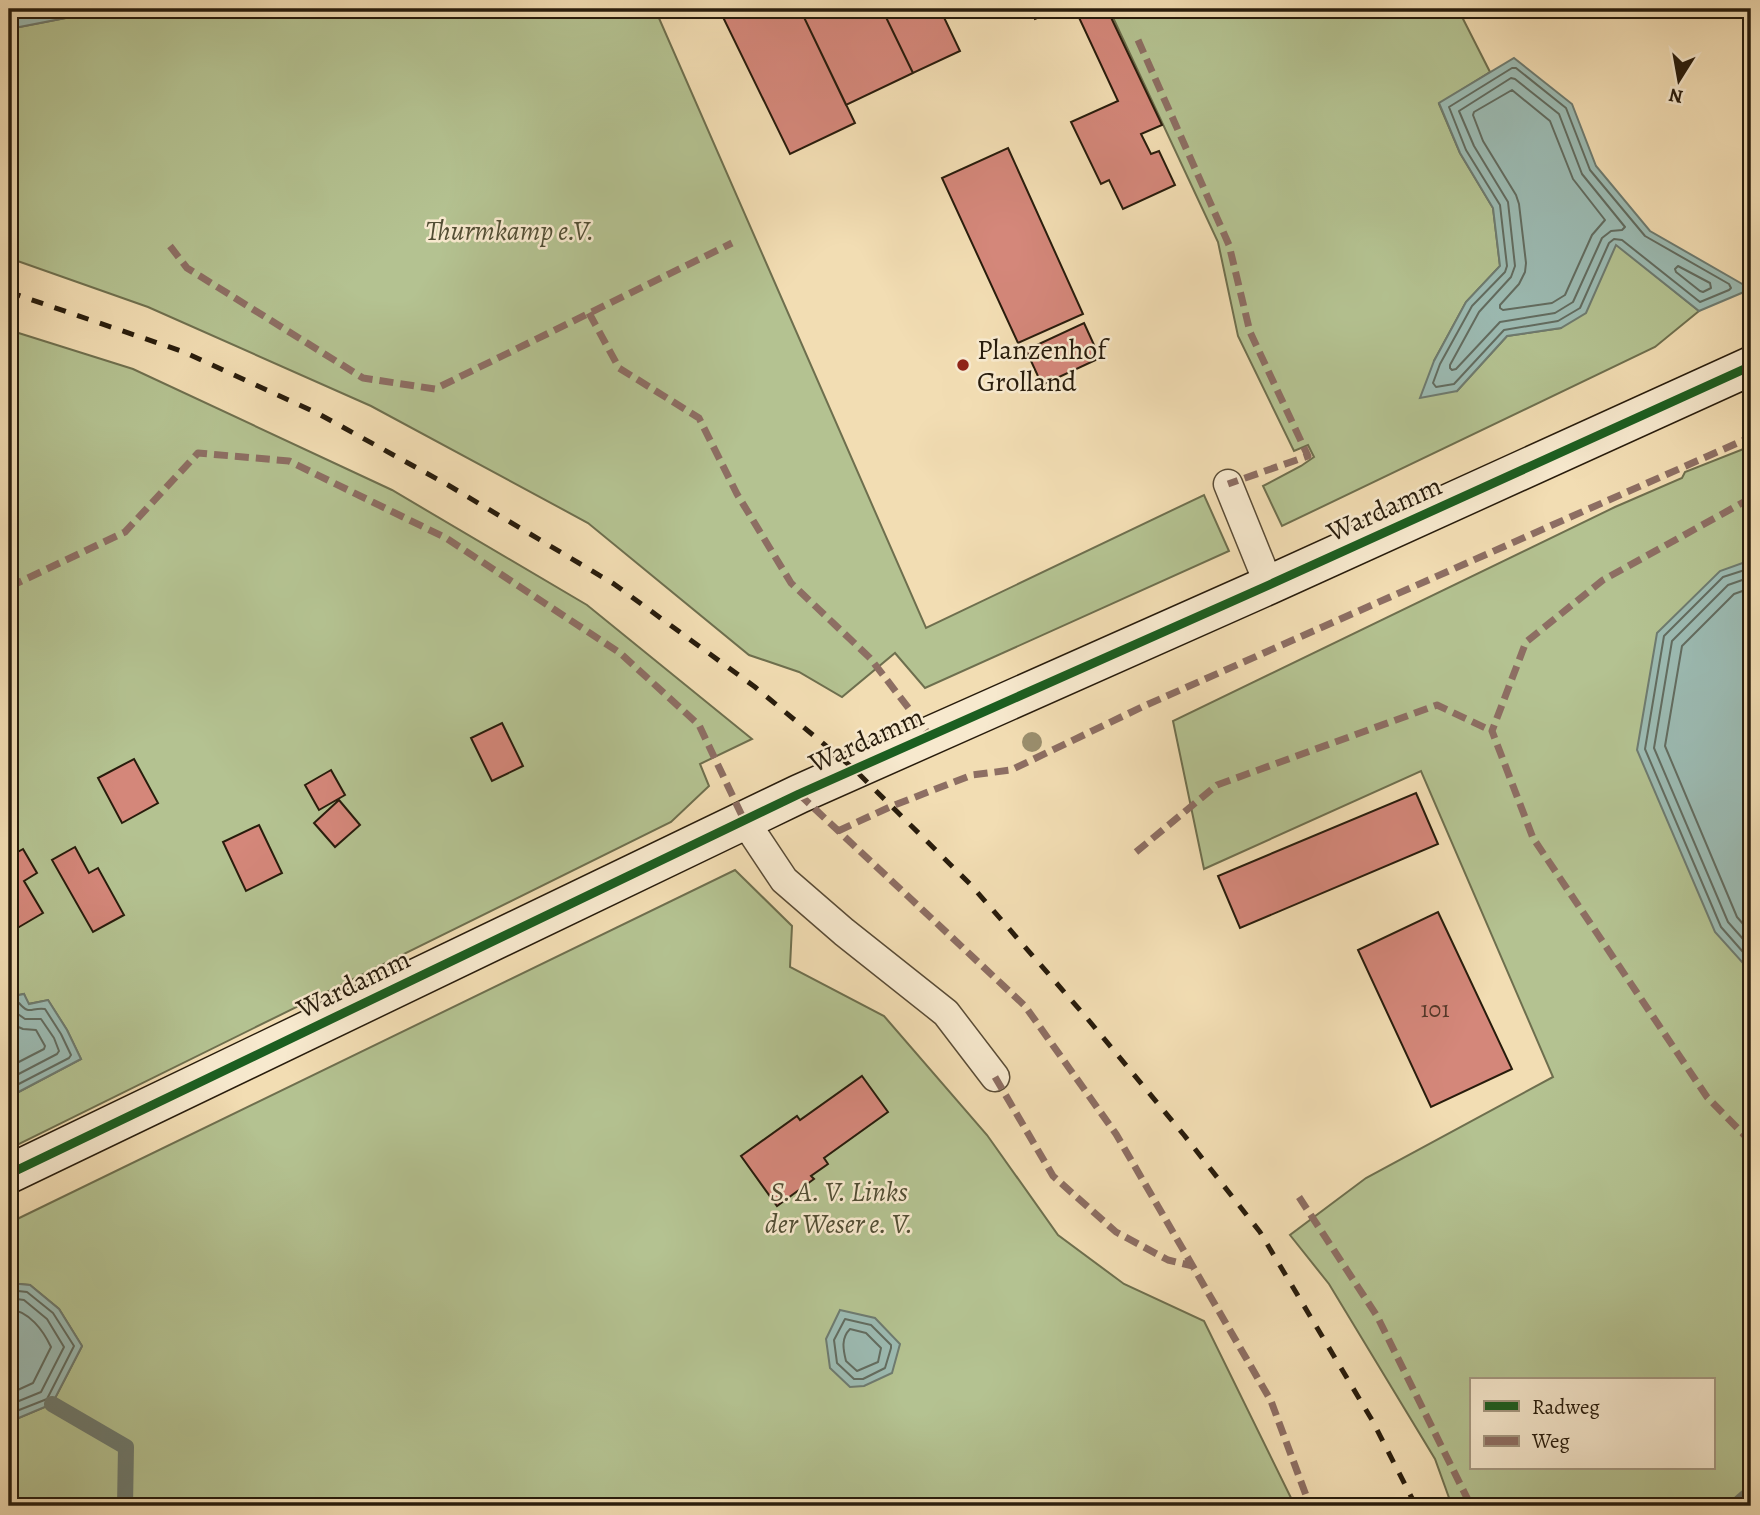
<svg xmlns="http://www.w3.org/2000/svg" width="1760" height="1515" font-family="Alegreya,serif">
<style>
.green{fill:#b4c291;stroke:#6e6f4e;stroke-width:2;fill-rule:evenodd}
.water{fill:#9cbbb3;stroke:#6e7b70;stroke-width:2}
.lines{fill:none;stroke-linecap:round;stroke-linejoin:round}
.shore{stroke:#626c60;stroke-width:2}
.stream{stroke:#6e7b70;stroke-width:16}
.building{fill:#d4877a;stroke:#281c0c;stroke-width:2}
.lane-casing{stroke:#5a4c36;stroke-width:31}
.secondary-casing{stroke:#281c0c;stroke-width:41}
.lane{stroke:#f7e9ce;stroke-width:28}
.secondary{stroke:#f7e9ce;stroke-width:38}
.rail{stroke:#281c0c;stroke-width:5;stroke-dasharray:12 12;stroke-linecap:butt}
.quiet{stroke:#8d6e63;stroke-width:7;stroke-dasharray:14 7;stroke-linecap:butt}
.cycleway-casing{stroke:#f7e9ce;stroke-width:13}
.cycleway{stroke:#1b5e20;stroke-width:9}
.tree{fill:#9a8e6d}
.poi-dot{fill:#8f2418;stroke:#f7e9ce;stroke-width:2.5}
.labels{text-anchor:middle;stroke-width:5;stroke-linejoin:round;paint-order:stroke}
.number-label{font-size:24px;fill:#533728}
.park-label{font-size:28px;font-style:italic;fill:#524e34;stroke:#f7e9ce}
.poi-label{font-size:28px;fill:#281c0c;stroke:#f7e9ce;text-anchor:start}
.street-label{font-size:28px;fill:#281c0c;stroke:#f7e9ce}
</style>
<rect width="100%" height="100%" fill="#f2ddb3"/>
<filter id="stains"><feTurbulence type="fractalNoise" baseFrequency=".00286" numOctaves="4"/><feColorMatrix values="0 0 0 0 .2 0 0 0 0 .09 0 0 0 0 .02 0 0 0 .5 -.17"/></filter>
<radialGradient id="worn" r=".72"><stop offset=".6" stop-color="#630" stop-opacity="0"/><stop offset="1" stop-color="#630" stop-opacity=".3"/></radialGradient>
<path class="green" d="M112,9H655L926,628L1204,495L1229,551L925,688L895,653L842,697L799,672L749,655L588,523L371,406L148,307L9,258V29Z
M1109,9H1458L1490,72L1439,104L1460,153L1493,208L1500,266L1466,302L1434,361L1457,391L1507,336L1561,328L1616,244L1699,311L1655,347L1282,526L1263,486L1301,466L1314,457L1308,445L1294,451L1238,336L1218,242Z
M9,330L133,369L392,490L587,605L752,739L700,764L709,786L671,822L9,1149V1097L81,1059L67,1030L48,1000L28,1004L24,994L9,997Z
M1751,446V1506H1452L1435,1459L1329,1284L1290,1235L1366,1178L1553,1077L1421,771L1204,869L1173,721L1615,507L1682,478L1685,472ZM1471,1380H1713V1468H1471Z
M735,870L792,926L790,967L884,1016L987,1135L1058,1235L1124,1284L1204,1321L1295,1506H9V1422L52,1404L82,1346L59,1309L30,1285L9,1283V1223Z"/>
<path class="water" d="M9,9H112L9,29Z
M1514,58L1572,104L1596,166L1650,231L1751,289L1699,311L1616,245L1586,313L1561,328L1507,336L1457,391L1420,398L1434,361L1466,302L1500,266L1493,208L1460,153L1439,103Z
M1751,560V972L1715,932L1637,750L1657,633L1720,571Z
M24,994L29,1004L48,1000L67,1030L81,1059L9,1097V997Z
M9,1283L30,1285L59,1309L82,1346L52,1404L9,1422Z
M840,1310L875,1318L900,1344L892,1373L864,1386L850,1387L830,1368L826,1339Z"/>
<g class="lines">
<path class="shore" d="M1512,68H1516L1566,108L1590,170L1645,236L1729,284L1731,288L1729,290L1700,302L1622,240L1614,239L1609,243L1580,308L1558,321L1504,330L1454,384L1436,387L1433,383L1440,364L1472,306L1505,272L1507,266L1500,205L1466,150L1449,107Z
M1511,78L1515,79L1559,114L1582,174L1625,227L1622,230L1611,231L1602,238L1573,302L1555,313L1500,322L1456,369L1452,370L1450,368V365L1479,312L1511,277L1515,266L1508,202L1474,146L1459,111Z
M1512,90L1550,121L1573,179L1605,220L1592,235L1565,295L1552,303L1503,310L1500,308V305L1519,284L1525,272L1526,263L1519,204L1516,195L1483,141L1473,115L1474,112Z
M1678,266L1710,283L1711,288L1703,292L1700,291L1676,272L1675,269Z
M1751,568L1723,577L1664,636L1645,749L1721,927L1751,961
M1751,577L1728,585L1672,641L1654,748L1728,922L1751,948
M1751,588L1734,594L1682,646L1665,746L1737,917L1751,933
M9,1003H19C30,1016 31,1007 45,1009L61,1034L71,1055L69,1058L9,1089
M9,1012H15L25,1019H41L54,1038L59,1051L57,1054L9,1079
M9,1023L23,1029L36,1030L45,1046L44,1049L9,1067
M9,1290L27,1292L53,1313L74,1346L47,1399L9,1414
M9,1298L24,1300L47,1319L64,1347L41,1392L9,1405
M9,1309C29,1311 43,1330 51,1347L33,1383L9,1394
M845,1319L871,1325L891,1345V1348L885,1368L863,1379H854L837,1363L834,1340Z
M850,1329L866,1333L881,1348L878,1362L857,1371L846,1361C843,1349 841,1338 850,1329Z"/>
<path class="stream" d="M52,1404L126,1447L125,1506
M1736,1506L1751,1493"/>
</g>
<path class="building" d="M719,9H800L855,123L790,154Z
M800,9H882L913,73L846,105Z
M882,9H940L960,51L913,73Z
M1031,9H1058L1035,19Z
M1075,9H1107L1162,125L1141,134L1151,154L1159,151L1175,185L1123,209L1109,180L1101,184L1071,122L1118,101Z
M1008,148L1083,314L1018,343L942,178Z
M1084,323L1100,358L1042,385L1026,350Z
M502,723L523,766L492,781L471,738Z
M134,759L158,803L122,823L98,778Z
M331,770L345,795L319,810L305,785Z
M1416,793L1438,844L1240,928L1218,876Z
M339,800L360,825L335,847L314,823Z
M259,825L282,873L246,891L223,842Z
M75,847L89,873L98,868L124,915L93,932L52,860Z
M23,849L37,873L24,881L43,913L14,930L9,922V857Z
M1438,912L1512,1069L1431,1107L1358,950Z
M862,1076L888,1112L824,1158L828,1164L811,1176L814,1179L777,1206L741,1156L797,1116L800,1120Z"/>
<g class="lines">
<defs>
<path id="lane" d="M1228,484L1269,585
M744,820L784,880L844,932L946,1013L995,1077"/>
<path id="secondary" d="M9,1174L799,794L1269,585L1751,366"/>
</defs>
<use href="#lane" class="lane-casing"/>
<use href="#secondary" class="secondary-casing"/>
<use href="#lane" class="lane"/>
<use href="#secondary" class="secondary"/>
<path class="rail" d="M9,292L184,352L317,413L448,485L614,584L755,687L854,769L971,885L1086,1017L1184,1135L1260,1232L1372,1420L1416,1506"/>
<path class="quiet" d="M1138,40L1229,245L1250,332L1308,456L1228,484
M170,246L187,268L363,378L435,389L732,243
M589,313L619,368L699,418L737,494L791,583L870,658L930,736
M1751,498L1603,580L1526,642L1492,731L1533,838L1707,1097L1751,1142
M9,587L125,532L198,453L289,461L446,538L620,653L699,725L744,820
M799,794L1025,1006L1116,1134L1271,1401L1310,1506
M838,831L892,806L972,775L1011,770L1142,707L1751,437
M1136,852L1217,785L1437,705L1492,731
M995,1077L1053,1176L1116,1232L1168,1260L1193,1266
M1299,1197L1377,1316L1471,1506"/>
<defs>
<path id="cycleway" d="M9,1174L799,794L1269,585L1751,366"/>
</defs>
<use href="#cycleway" class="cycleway-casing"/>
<use href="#cycleway" class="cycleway"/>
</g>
<circle class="tree" cx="1032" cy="742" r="10"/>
<circle class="poi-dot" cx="963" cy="365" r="7"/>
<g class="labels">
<g class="number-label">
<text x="1435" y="1017">101</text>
</g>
<g class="park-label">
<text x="510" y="240">Thurmkamp e.V.</text>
<text x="839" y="1201">S. A. V. Links<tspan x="839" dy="32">der Weser e. V.</tspan></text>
</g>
<g class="poi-label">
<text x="977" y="359">Planzenhof<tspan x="977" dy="32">Grolland</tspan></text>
</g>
<g class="street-label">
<text transform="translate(1384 508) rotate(-24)" y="10">Wardamm</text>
<text transform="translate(866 739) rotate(-24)" y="10">Wardamm</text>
<text transform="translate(353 983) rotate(-26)" y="10">Wardamm</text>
</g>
</g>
<rect width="1760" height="1515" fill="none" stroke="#f2ddb3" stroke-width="35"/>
<rect x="10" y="10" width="1739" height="1494" fill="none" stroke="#281c0c" stroke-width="3.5"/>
<rect x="18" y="18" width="1725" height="1480" fill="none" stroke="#281c0c" stroke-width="2"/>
<rect x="1470" y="1378" width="245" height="91" fill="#f7e9ce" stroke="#a49780" stroke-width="2"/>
<rect x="1484" y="1401" width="35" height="10" fill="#1b5e20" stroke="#a49780" stroke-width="2"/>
<text x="1532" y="1414" font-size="21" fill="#281c0c">Radweg</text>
<rect x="1484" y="1436" width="35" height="10" fill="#8d6e63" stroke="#a49780" stroke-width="2"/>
<text x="1532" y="1448" font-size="21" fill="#281c0c">Weg</text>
<g transform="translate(1679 80) rotate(191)" stroke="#f7e9ce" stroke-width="5" paint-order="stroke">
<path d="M0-5L12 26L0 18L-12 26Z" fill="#281c0c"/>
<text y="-10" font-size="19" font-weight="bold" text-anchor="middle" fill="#281c0c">N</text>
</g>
<rect width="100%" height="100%" filter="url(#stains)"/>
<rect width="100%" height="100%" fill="url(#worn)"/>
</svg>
